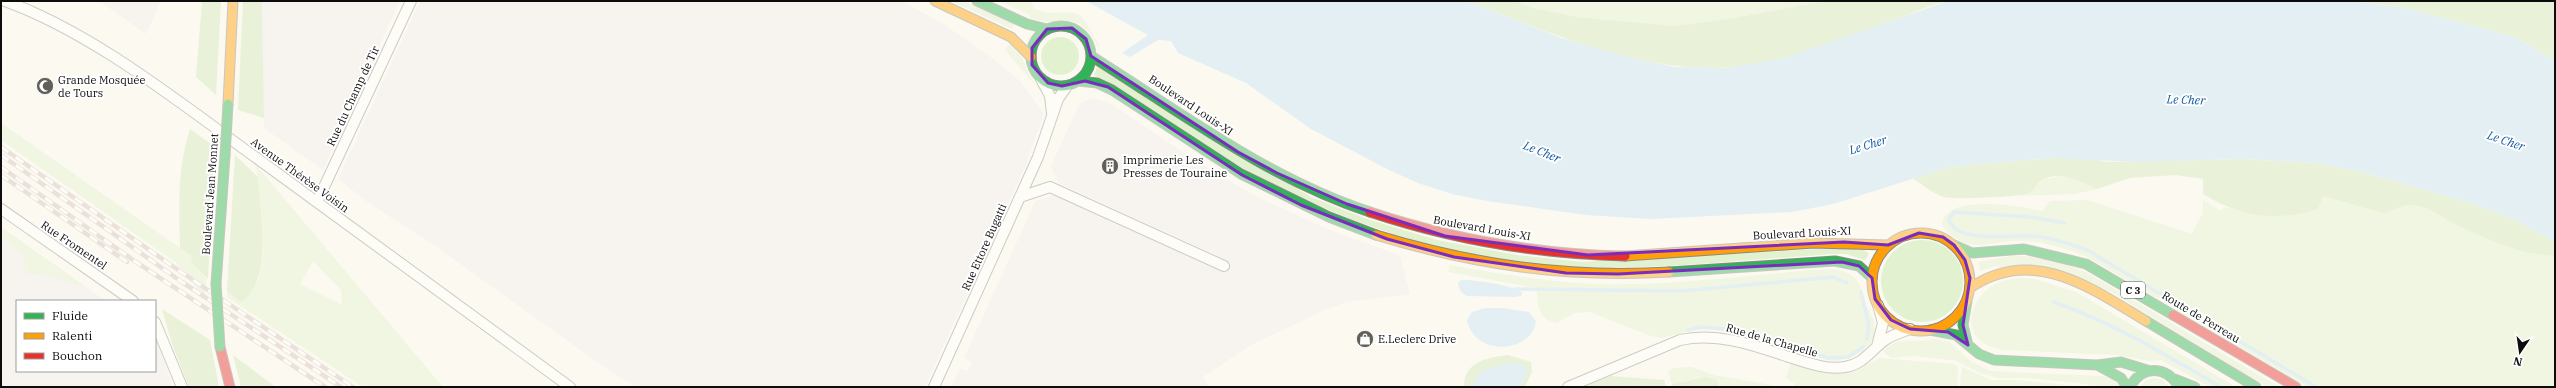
<svg xmlns="http://www.w3.org/2000/svg" width="2556" height="388" font-family="'IBM Plex Serif',serif">
<style>
.industrial{fill:#f2ebee}
.green{fill:#e2f1cf;fill-rule:evenodd}
.forest{fill:#d2e9bc}
.water{fill:#c5e3f6}
.lines{fill:none;stroke-linecap:round;stroke-linejoin:round}
.stream{stroke:#c5e3f6;stroke-width:3.5}
.street-casing{stroke:#94938f;stroke-width:12}
.fast-casing{stroke:#8a8985;stroke-width:11}
.slow-casing{stroke:#8a8985;stroke-width:11}
.jam-casing{stroke:#8a8985;stroke-width:11}
.street{stroke:#fefefd;stroke-width:10}
.fast{stroke:#30b455;stroke-width:9}
.slow{stroke:#ff9f0a;stroke-width:9}
.jam{stroke:#e5322d;stroke-width:9}
.rail-casing{stroke:#d8c4c2;stroke-width:4.5}
.rail{stroke:#fff;stroke-width:3;stroke-dasharray:9;stroke-linecap:butt}
.fast-bridge-casing{stroke:#8a8985;stroke-width:11;stroke-linecap:butt}
.fast-bridge{stroke:#30b455;stroke-width:9}
.marked{fill:none;stroke:#7b2cbf;stroke-width:3;stroke-linejoin:round}
.labels{text-anchor:middle;stroke-width:4;stroke-linejoin:round;paint-order:stroke}
.shield{fill:#fff;stroke:#555;stroke-width:1}
.shield-label{font-size:10px;font-weight:bold;fill:#0c0c0c}
.poi-label{font-size:11px;fill:#0c0c0c;stroke:#fff;text-anchor:start}
.street-label{font-size:11px;fill:#0c0c0c;stroke:#fff}
.water-label{font-size:12px;font-style:italic;fill:#115ba3;stroke:#fff}
</style>
<rect width="100%" height="100%" fill="#fbf9f0"/>
<path class="industrial" d="M99,1H161L146,34Z
M262,1H400L323,170L264,128Z
M420,1H901L942,23L988,55L1019,80L1043,112L1042,120L1024,169L925,387H637L611,372L431,243L370,204L338,179Z
M1092,98L1110,103L1199,163L1257,197L1339,234L1400,255L1410,294L1346,302L1325,310L1249,346L1203,377L1210,387H951L960,368L967,371L972,362L964,358L1035,202L1053,195L1220,270L1225,259L1058,183L1051,166L1080,103Z
M1,227L106,301H17V371H155V337L173,387H1Z"/>
<path class="green" d="M951,1H963L1014,24L1012,29Z
M1000,1H1031L1035,9C1059,20 1078,0 1090,30C1093,38 1099,40 1099,49C1078,5 1063,29 1030,18V15Z
M1515,1H1826L1734,18L1676,26L1577,17L1533,8Z
M1041 56a19 19 0 1 1 38 0a19 19 0 1 1-38 0Z
M1010,44L1022,58L1029,75L1040,91L1005,50Z
M1097,67L1311,197L1367,219L1437,240L1517,255L1582,262L1838,248L1864,250L1869,254L1865,260L1846,254H1832C1758,259 1683,267 1609,268C1484,269 1356,231 1248,171C1195,141 1145,106 1094,75Z
M1,123L193,257L190,262L206,278L205,298L175,262L1,140Z
M256,165L443,387H363L227,297V291L240,302C245,298 252,292 255,287C270,260 260,195 256,165ZM313,261L341,290L342,305L300,284Z
M2065,177L2079,180L2097,189L2075,194L2015,196C2033,192 2027,192 2040,182C2046,177 2057,177 2065,177Z
M2323,196L2385,214C2394,210 2402,205 2411,205C2425,204 2441,217 2453,223C2480,237 2525,257 2555,255V387H2308L2087,257C2067,249 2046,242 2024,241C1992,239 1967,259 1942,225C1944,193 2021,206 2042,211L2050,201L2087,200L2192,234L2203,213V200L2221,211L2224,207L2255,214Z
M1,227L83,285C63,281 46,273 26,274L23,254L1,237Z
M1881 281a41 41 0 1 1 82 0a41 41 0 1 1-82 0Z
M2013,256C2038,256 2063,262 2086,272L2279,387H2267L2111,292L1995,266L1980,271L1978,262Z
M1450,265C1499,274 1548,282 1597,284C1669,286 1742,276 1813,270C1826,270 1841,267 1852,276C1862,283 1862,292 1865,303C1868,310 1873,315 1874,323C1878,348 1854,360 1833,361L1715,329L1693,330L1661,338L1648,335L1590,312L1574,313L1557,323C1538,320 1537,304 1537,288L1448,272Z
M2021,278L2035,279L2076,292L2236,387H2210L2161,360L2150,361L2116,355L2004,350C1995,348 1986,346 1979,340C1962,324 1976,294 1994,285C2002,280 2012,279 2021,278Z
M1935,339L1950,342L1970,361L1990,371L2100,376L2113,379L2121,387H2097L2080,383L2026,378H1998L1980,373L1957,361L1914,356L1891,358L1883,351C1899,335 1915,344 1935,339Z
M1879,358L1954,364L1958,368L1957,387H1792L1795,384L1786,378L1791,364L1837,374L1856,371Z
M1692,367L1713,375L1783,387H1719L1717,380L1700,377L1672,384L1668,372L1672,368Z
M1962,367L1991,380H2017L2086,387H1960Z
M2154,378L2163,380L2169,387H2140L2145,381Z"/>
<path class="forest" d="M202,1H221L216,95L196,77Z
M243,1H262L264,118L238,110Z
M1467,1H1515L1533,8L1577,17L1676,26L1734,18L1826,1H1948C1931,5 1915,12 1899,18C1861,32 1822,48 1782,59C1671,88 1568,40 1467,1Z
M2353,1H2555V61L2515,37L2401,7Z
M190,129L215,147L208,279L190,262L193,257L180,248C179,208 177,168 190,129Z
M235,155L258,177C260,208 274,285 240,302L227,291Z
M2051,158H2090L2108,162L2242,159L2317,163L2365,173L2467,202L2516,220L2555,242V255C2525,257 2480,237 2453,223C2441,217 2425,204 2411,205C2402,205 2394,210 2385,214L2323,196L2318,209C2275,222 2241,217 2203,194V179L2175,175L2130,178L2097,189C2081,181 2056,169 2039,182C2036,185 2033,191 2029,193C2019,197 1953,200 1944,197C1933,194 1922,184 1912,178L1950,167Z
M162,309L210,340L219,387H189L172,344Z
M233,355L273,385L274,387H241Z
M1508,355L1531,362L1532,372L1525,387H1464C1464,361 1487,358 1508,355Z
M1611,376L1664,380L1666,386L1592,387L1588,384Z
M1704,377L1717,380L1719,387H1673L1672,384Z"/>
<path class="water" d="M1086,1H1467L1561,38L1636,59L1675,67L1725,68L1782,59L1948,1H2353L2401,7L2515,37L2555,61V242L2516,220L2467,202L2365,173L2317,163L2242,159L2139,162L2051,158L1950,167L1833,204L1792,212L1651,219L1586,215L1487,201L1452,194L1418,183L1389,170L1311,129L1246,83L1178,53L1171,41L1158,40L1130,57L1122,53L1148,35Z
M1462,280C1471,279 1519,286 1522,293L1521,296L1514,297L1467,296C1461,293 1459,289 1458,282Z
M1485,308H1502L1529,312L1536,321C1532,354 1474,357 1467,320L1472,312Z
M1512,362L1523,365L1526,369C1527,378 1522,383 1516,387H1471L1481,371Z"/>
<g class="lines">
<path class="stream" d="M2065,223L2030,217L1954,212L1949,219C1955,245 2014,234 2034,236C2053,238 2070,244 2087,250L2316,387
M1515,289L1682,291L1833,277L1847,283
M1861,292L1869,325L1867,339
M2054,302C2113,323 2166,355 2221,387
M1688,330L1701,327L1733,330L1828,358L1848,357L1863,347"/>
<defs>
<path id="street" d="M5,1C94,33 181,104 258,159C362,235 466,311 570,387
M1041,79L1050,96L1052,113
M1020,197L1050,187L1224,266
M317,202L411,1
M1,209L133,301
M155,322L182,387
M1877,346L1883,323L1878,305
M934,387L1038,157L1058,99L1067,86
M1568,387L1680,340C1718,332 1753,345 1789,357C1808,363 1826,370 1845,367C1864,364 1871,350 1885,340C1892,335 1902,332 1910,329"/>
<path id="fast" d="M977,1L1027,24L1047,29
M1031 56a30 30 0 1 1 60 0a30 30 0 1 1-60 0Z
M1091,56C1182,113 1267,178 1370,212
M1078,81L1097,83L1112,90L1241,174L1329,217L1376,235
M1954,245L1972,253L2024,249L2086,264L2173,315
M1669,272L1835,261L1859,266L1872,278
M216,284L225,156
M1967,301L1963,325L1968,345
M2146,321L2256,387
M1930,330L1956,335L1979,354L1994,360L2097,365L2121,362L2147,370
M2097,365L2121,378L2127,387
M2175,379L2195,387
M2130,387C2142,365 2166,365 2179,387"/>
<path id="slow" d="M935,1L1011,37L1031,57
M228,104L233,1
M1872 282a49 49 0 1 1 98 0a49 49 0 1 1-98 0Z
M1376,235C1475,265 1566,278 1669,272
M1625,256L1813,243L1888,245
M1970,288C2033,245 2091,288 2146,321"/>
<path id="jam" d="M1370,212C1454,240 1537,254 1625,256
M2173,315L2296,387
M220,347L230,387"/>
</defs>
<use href="#street" class="street-casing"/>
<use href="#fast" class="fast-casing"/>
<use href="#slow" class="slow-casing"/>
<use href="#jam" class="jam-casing"/>
<use href="#street" class="street"/>
<use href="#fast" class="fast"/>
<use href="#slow" class="slow"/>
<use href="#jam" class="jam"/>
<defs>
<path id="rail" d="M1,147L184,274L353,387
M1,155L182,282L341,387
M1,167L136,262L325,387
M1,175L127,262"/>
</defs>
<use href="#rail" class="rail-casing"/>
<use href="#rail" class="rail"/>
<defs>
<path id="fast-bridge" d="M225,156L228,104
M216,284L220,347"/>
</defs>
<use href="#fast-bridge" class="fast-bridge-casing"/>
<use href="#fast-bridge" class="fast-bridge"/>
</g>
<path d="M0 0H2556V388H0ZM1072,28L1086,39L1091,56L1238,152L1277,173L1347,204L1445,236L1588,255L1844,242L1888,245L1919,233L1943,237L1954,245L1965,260L1970,278L1963,325L1968,345L1948,332L1910,329L1891,320L1875,299L1872,278L1859,266L1842,262L1618,274L1566,273L1454,257L1387,239L1301,205L1242,175L1108,87L1085,81L1062,86L1048,83L1032,65V48L1047,29Z" fill="#fbf9f0" fill-opacity=".55" fill-rule="evenodd"/>
<path class="marked" d="M1072,28L1086,39L1091,56L1238,152L1277,173L1347,204L1445,236L1588,255L1844,242L1888,245L1919,233L1943,237L1954,245L1965,260L1970,278L1963,325L1968,345L1948,332L1910,329L1891,320L1875,299L1872,278L1859,266L1842,262L1618,274L1566,273L1454,257L1387,239L1301,205L1242,175L1108,87L1085,81L1062,86L1048,83L1032,65V48L1047,29Z"/>
<defs>
<symbol id="mosque-disc" viewBox="-11 -11 22 22"><circle r="9.5" fill="#605f5c" stroke="#fff"/><path d="M3.5-4.9A6 6 0 1 0 3.5 4.9A5 5 0 1 1 3.5-4.9Z" fill="#fff"/></symbol>
<symbol id="building-disc" viewBox="-11 -11 22 22"><circle r="9.5" fill="#605f5c" stroke="#fff"/><path d="M-4-6H4V6H1V3H-1V6H-4ZM-2.5-4.3h1.7v1.8h-1.7ZM.8-4.3h1.7v1.8H.8ZM-2.5-1h1.7V.8h-1.7ZM.8-1h1.7V.8H.8Z" fill="#fff"/></symbol>
<symbol id="shop-disc" viewBox="-11 -11 22 22"><circle r="9.5" fill="#605f5c" stroke="#fff"/><path d="M-5-2.5h2.3a2.7 3.5 0 0 1 5.4 0H5L5.5 6h-11ZM-1.5-2.5h3a1.5 2.3 0 0 0-3 0Z" fill="#fff"/></symbol>
</defs>
<g fill-rule="evenodd">
<use href="#mosque-disc" x="35" y="76" width="20" height="20"/>
<use href="#building-disc" x="1100" y="156" width="20" height="20"/>
<use href="#shop-disc" x="1355" y="329" width="20" height="20"/>
</g>
<g class="labels">
<rect class="shield" x="2121" y="282" width="24" height="16" rx="3"/>
<g class="shield-label">
<text x="2133" y="294">C 3</text>
</g>
<g class="poi-label">
<text x="58" y="84">Grande Mosquée<tspan x="58" dy="13">de Tours</tspan></text>
<text x="1123" y="164">Imprimerie Les<tspan x="1123" dy="13">Presses de Touraine</tspan></text>
<text x="1378" y="343">E.Leclerc Drive</text>
</g>
<g class="street-label">
<text transform="translate(353 96) rotate(-65)" y="4">Rue du Champ de Tir</text>
<text transform="translate(1191 105) rotate(34)" y="4">Boulevard Louis-XI</text>
<text transform="translate(300 175) rotate(36)" y="4">Avenue Thérèse Voisin</text>
<text transform="translate(210 194) rotate(-86)" y="4">Boulevard Jean Monnet</text>
<text transform="translate(1482 228) rotate(10)" y="4">Boulevard Louis-XI</text>
<text transform="translate(1802 233) rotate(-3)" y="4">Boulevard Louis-XI</text>
<text transform="translate(74 245) rotate(34)" y="4">Rue Fromentel</text>
<text transform="translate(984 247) rotate(-66)" y="4">Rue Ettore Bugatti</text>
<text transform="translate(2201 317) rotate(31)" y="4">Route de Perreau</text>
<text transform="translate(1772 340) rotate(16)" y="4">Rue de la Chapelle</text>
</g>
<g class="water-label">
<text transform="translate(2186 100) rotate(2)" y="4">Le Cher</text>
<text transform="translate(2506 141) rotate(19)" y="4">Le Cher</text>
<text transform="translate(1868 145) rotate(-17)" y="4">Le Cher</text>
<text transform="translate(1542 152) rotate(22)" y="4">Le Cher</text>
</g>
</g>
<rect width="2556" height="388" fill="none" stroke="#0c0c0c" stroke-width="4"/>
<rect x="16" y="300" width="140" height="72" fill="#ffffff" stroke="#9e9e9e"/>
<rect x="24" y="313" width="20" height="6" fill="#30b455" stroke="#9e9e9e"/>
<text x="52" y="320" font-size="12" fill="#0c0c0c">Fluide</text>
<rect x="24" y="333" width="20" height="6" fill="#ff9f0a" stroke="#9e9e9e"/>
<text x="52" y="340" font-size="12" fill="#0c0c0c">Ralenti</text>
<rect x="24" y="353" width="20" height="6" fill="#e5322d" stroke="#9e9e9e"/>
<text x="52" y="360" font-size="12" fill="#0c0c0c">Bouchon</text>
<g transform="translate(2520 352) rotate(193)" stroke="#ffffff" stroke-width="3" paint-order="stroke">
<path d="M0-3L7 15L0 10L-7 15Z" fill="#0c0c0c"/>
<text y="-6" font-size="11" font-weight="bold" text-anchor="middle" fill="#0c0c0c">N</text>
</g>
</svg>
